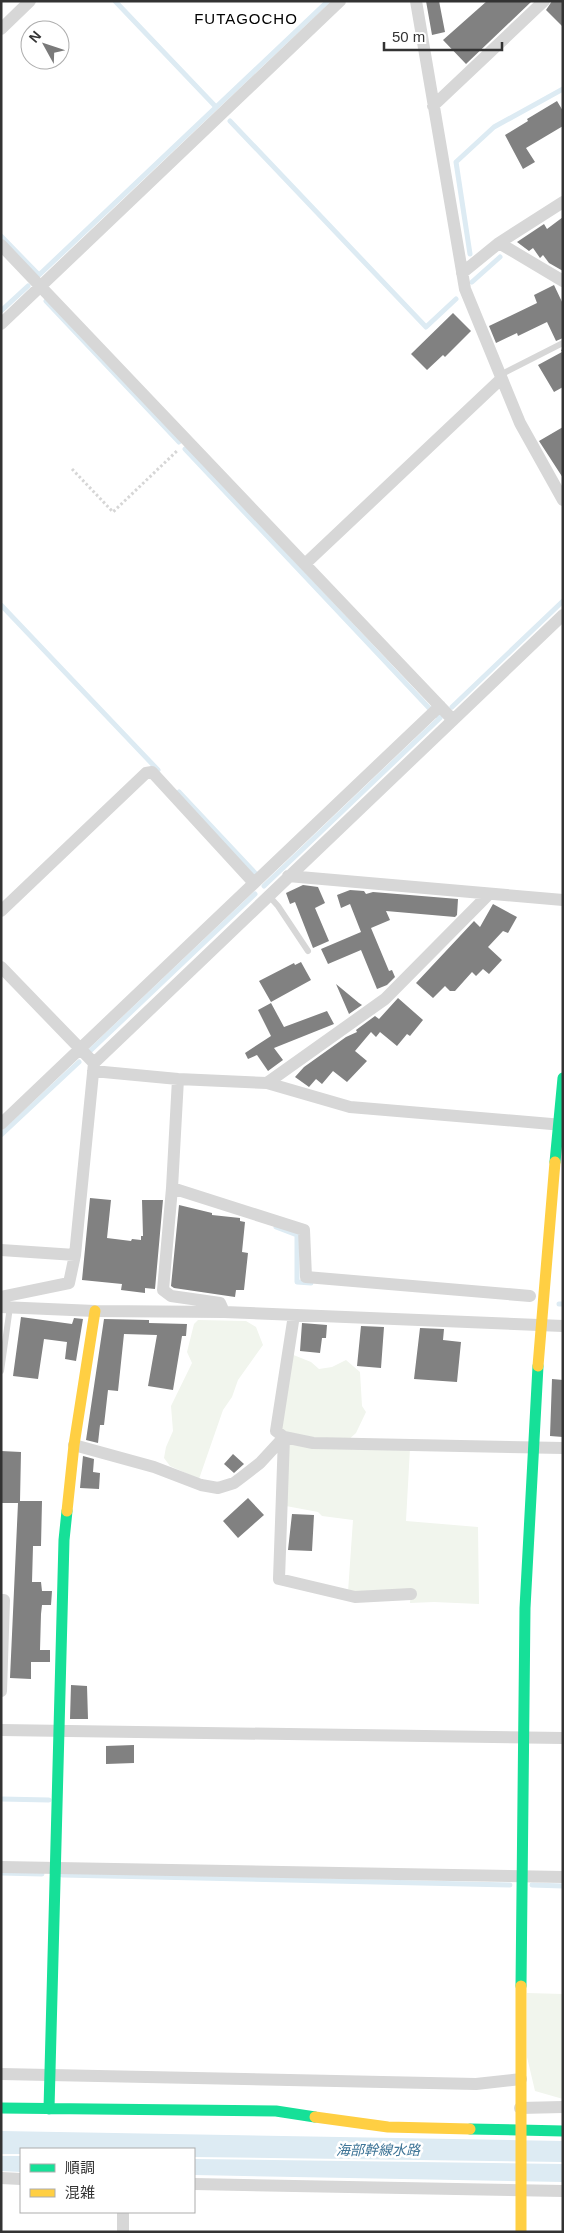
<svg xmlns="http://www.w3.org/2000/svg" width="564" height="2233" font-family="Arial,'Noto Sans JP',sans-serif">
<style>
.green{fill:#f1f5ed}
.water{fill:#ddebf3}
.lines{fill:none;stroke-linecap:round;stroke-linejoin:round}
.stream{stroke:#ddebf3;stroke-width:5}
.building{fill:#818181}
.path{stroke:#d6d6d6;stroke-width:3;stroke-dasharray:2.5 2.5;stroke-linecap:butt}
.lane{stroke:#d7d7d7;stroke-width:6}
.street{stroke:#d7d7d7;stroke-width:12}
.fast{stroke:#16e098;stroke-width:11}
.slow{stroke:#ffcf43;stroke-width:11}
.labels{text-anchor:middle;stroke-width:5;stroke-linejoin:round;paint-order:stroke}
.water-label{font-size:14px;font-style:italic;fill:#3f7597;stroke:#fff}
.quarter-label{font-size:15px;letter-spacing:1px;fill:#000;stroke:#fff}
</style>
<rect width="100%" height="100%" fill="#fff"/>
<path class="green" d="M198,1320L246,1321L256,1327L263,1345L238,1380L232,1397L223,1410L199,1479L170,1466L164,1458L166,1447L173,1431L171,1406L192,1363L187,1352L194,1324Z
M291,1354L311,1362L319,1369L332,1367L346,1360L360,1372L362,1406L366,1412L356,1433L347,1441C326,1441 297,1443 280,1428Z
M288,1443L410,1448L406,1521L478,1527L479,1604L434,1602L410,1603L411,1591L348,1592L353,1520L322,1516L318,1512L286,1506Z
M527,1993L563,1994V2099L535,2091L527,2057Z"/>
<path class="water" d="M1,2131L563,2141V2162L194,2157V2149H21V2154H1Z
M1,2156H21V2172L1,2171Z
M194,2159L563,2164V2182L194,2175Z"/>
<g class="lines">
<path class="stream" d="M115,1L216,107
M230,121L426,327L456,299
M1,236L39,275L328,1
M470,254L456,162L494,127L563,89
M472,282L500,257
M46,301L179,442
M1,311L28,286
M185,449L430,709
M1,605L158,770
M452,707L563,601
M179,792L256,874
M264,886L440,718L436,715
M90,1051L255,894
M1,1135L79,1062
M276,1227L297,1235V1282L311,1283
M559,1304H563
M1,1799L49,1800
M1,1873L42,1874
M62,1875L510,1885
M532,1885L563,1886"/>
</g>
<path class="building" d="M426,1H439L445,32L432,35Z
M487,1H532L466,64L443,40Z
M552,1H563V27L546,10Z
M557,101L563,111V126L526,148L535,162L523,169L505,135L528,121L527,119Z
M563,217V271L549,263L543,255L540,258L533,248L529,251L517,242L544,224L547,229Z
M554,285L563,304V338L556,341L547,322L518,336L517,333L496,343L489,326L537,303L534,295Z
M453,313L471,331L445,357L443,355L427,370L411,354Z
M563,349V387L554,392L538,365L562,352L561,350Z
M563,427V478L539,441Z
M303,885L318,887L325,903L315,908L329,941L313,948L295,902L290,904L286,893Z
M350,890L364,891L366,894L373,892L458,899L457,915L455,917L386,911L390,920L371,928L389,971L392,970L395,977L387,985L377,989L361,950L328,964L321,949L361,932L350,904L341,908L337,895Z
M493,904L517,917L508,933L503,931L488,947L502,960L489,974L483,969L476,976L472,972L455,991H450L445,986L433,998L416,983L474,921L480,927Z
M301,962L311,980L271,1002L259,981L294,963L295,965Z
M336,984L359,1003L362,1005L349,1014Z
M398,998L423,1020L410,1036L407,1034L397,1046L380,1032L376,1037L371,1032L355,1051L367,1061L347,1082L333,1071L322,1084L316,1079L309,1087L295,1077L304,1067L346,1037L357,1032L356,1030L375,1016L379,1019Z
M271,1003L284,1027L327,1011L334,1024L274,1048L283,1060L268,1071L257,1055L248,1059L245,1053L271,1036L258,1010Z
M90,1198L111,1200L107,1238L131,1241L132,1239L141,1240V1236H143L142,1200H163L155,1289L145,1288V1293L121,1290L122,1284L82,1280Z
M179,1205L212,1213V1215L240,1218V1221L245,1222L242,1252L248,1253L244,1290H236L235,1297L174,1288L171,1286Z
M21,1317L72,1324L74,1318L83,1319L76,1361L65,1359L67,1342L44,1339L38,1379L13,1376Z
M104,1319L149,1320V1323L187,1324L186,1336H182L173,1390L148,1386L157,1335L124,1334L118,1391L108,1390L104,1425H100L98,1443L86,1440Z
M302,1323L327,1325L326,1338H322L320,1353L300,1351Z
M361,1326L384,1327L381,1368L357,1366Z
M420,1328L444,1329L443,1340L461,1342L457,1382L414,1379Z
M552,1379L563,1380V1437L550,1436Z
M1,1451L21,1452L20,1501H42L41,1546H33L32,1582H41L42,1591H52L51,1605H42L41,1614L40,1650H50V1662H31V1679L10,1678L18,1503H1Z
M233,1454L244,1464L234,1473L224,1464Z
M83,1456L94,1459L93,1472L100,1473L99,1489L80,1488Z
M248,1498L264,1515L238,1538L223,1521Z
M292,1514L314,1515L312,1551L288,1550Z
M71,1685L87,1686L88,1719H70Z
M134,1745V1763L106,1764V1746Z"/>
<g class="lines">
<path class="path" d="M72,469L113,512L178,450"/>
<path class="lane" d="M500,375L563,343
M268,895L278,906L308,951
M1,1371L10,1307"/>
<path class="street" d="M416,1L465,289L520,423L563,500
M1,29L30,1
M433,106L544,1
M499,243L563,281
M1,245L453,720
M462,273L499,243L563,202
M1,324L340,1
M305,564L501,379
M288,876L563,900
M1,911L146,773L152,772L254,883
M1,967L94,1063
M93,1071L178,1079L267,1083L350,1107L563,1125
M178,1079L172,1188L163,1290L171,1296L220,1303L224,1312
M267,1083L385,999L489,894
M1,1124L440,706
M172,1188L304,1230L306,1277L530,1296
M1,1250L75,1255
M1,1297L69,1283L75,1255L94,1063L563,615
M1,1307L95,1311L224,1312L563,1326
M294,1315L276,1431L284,1437L279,1579L355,1597L411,1594
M74,1445L154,1467L201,1485L218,1488L234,1483L242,1477L260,1463L284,1437L313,1443L563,1448
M1,1600H4L1,1691
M1,1730L563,1738
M1,1867L563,1877
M1,2074L476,2084L521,2079
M520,2108L563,2107
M1,2178L21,2179
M194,2184L563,2191
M123,2212V2232"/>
<path class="fast" d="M555,1162L563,1078
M521,1986L525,1608L538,1366
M1,2108L276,2111L315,2117
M49,2109L64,1540L67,1511
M470,2129L563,2131"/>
<path class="slow" d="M538,1366L555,1162
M67,1511L74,1445L95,1311
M315,2117L388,2127L470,2129
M521,2232V1986"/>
</g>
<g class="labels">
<g class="water-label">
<text x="378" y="2155">海部幹線水路</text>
</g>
<g class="quarter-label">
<text x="246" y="24">FUTAGOCHO</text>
</g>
</g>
<rect width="564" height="2233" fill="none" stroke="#333333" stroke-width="5"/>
<rect x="20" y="2148" width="175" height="65" fill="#ffffff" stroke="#adadad"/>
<rect x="30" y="2164" width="25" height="8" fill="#16e098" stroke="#adadad"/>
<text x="65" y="2173" font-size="15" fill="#333333">順調</text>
<rect x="30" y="2189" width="25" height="8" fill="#ffcf43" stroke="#adadad"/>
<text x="65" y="2198" font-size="15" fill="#333333">混雑</text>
<g transform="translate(45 45) rotate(310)"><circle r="24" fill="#ffffff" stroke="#adadad"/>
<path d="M0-4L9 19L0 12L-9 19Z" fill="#7a7a7a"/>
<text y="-8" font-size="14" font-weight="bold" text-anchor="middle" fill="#333333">N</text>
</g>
<path d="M384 42v8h118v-8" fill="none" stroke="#333333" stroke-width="2.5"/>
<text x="392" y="42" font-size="15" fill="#333333" stroke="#ffffff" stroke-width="4" paint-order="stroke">50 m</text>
</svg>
